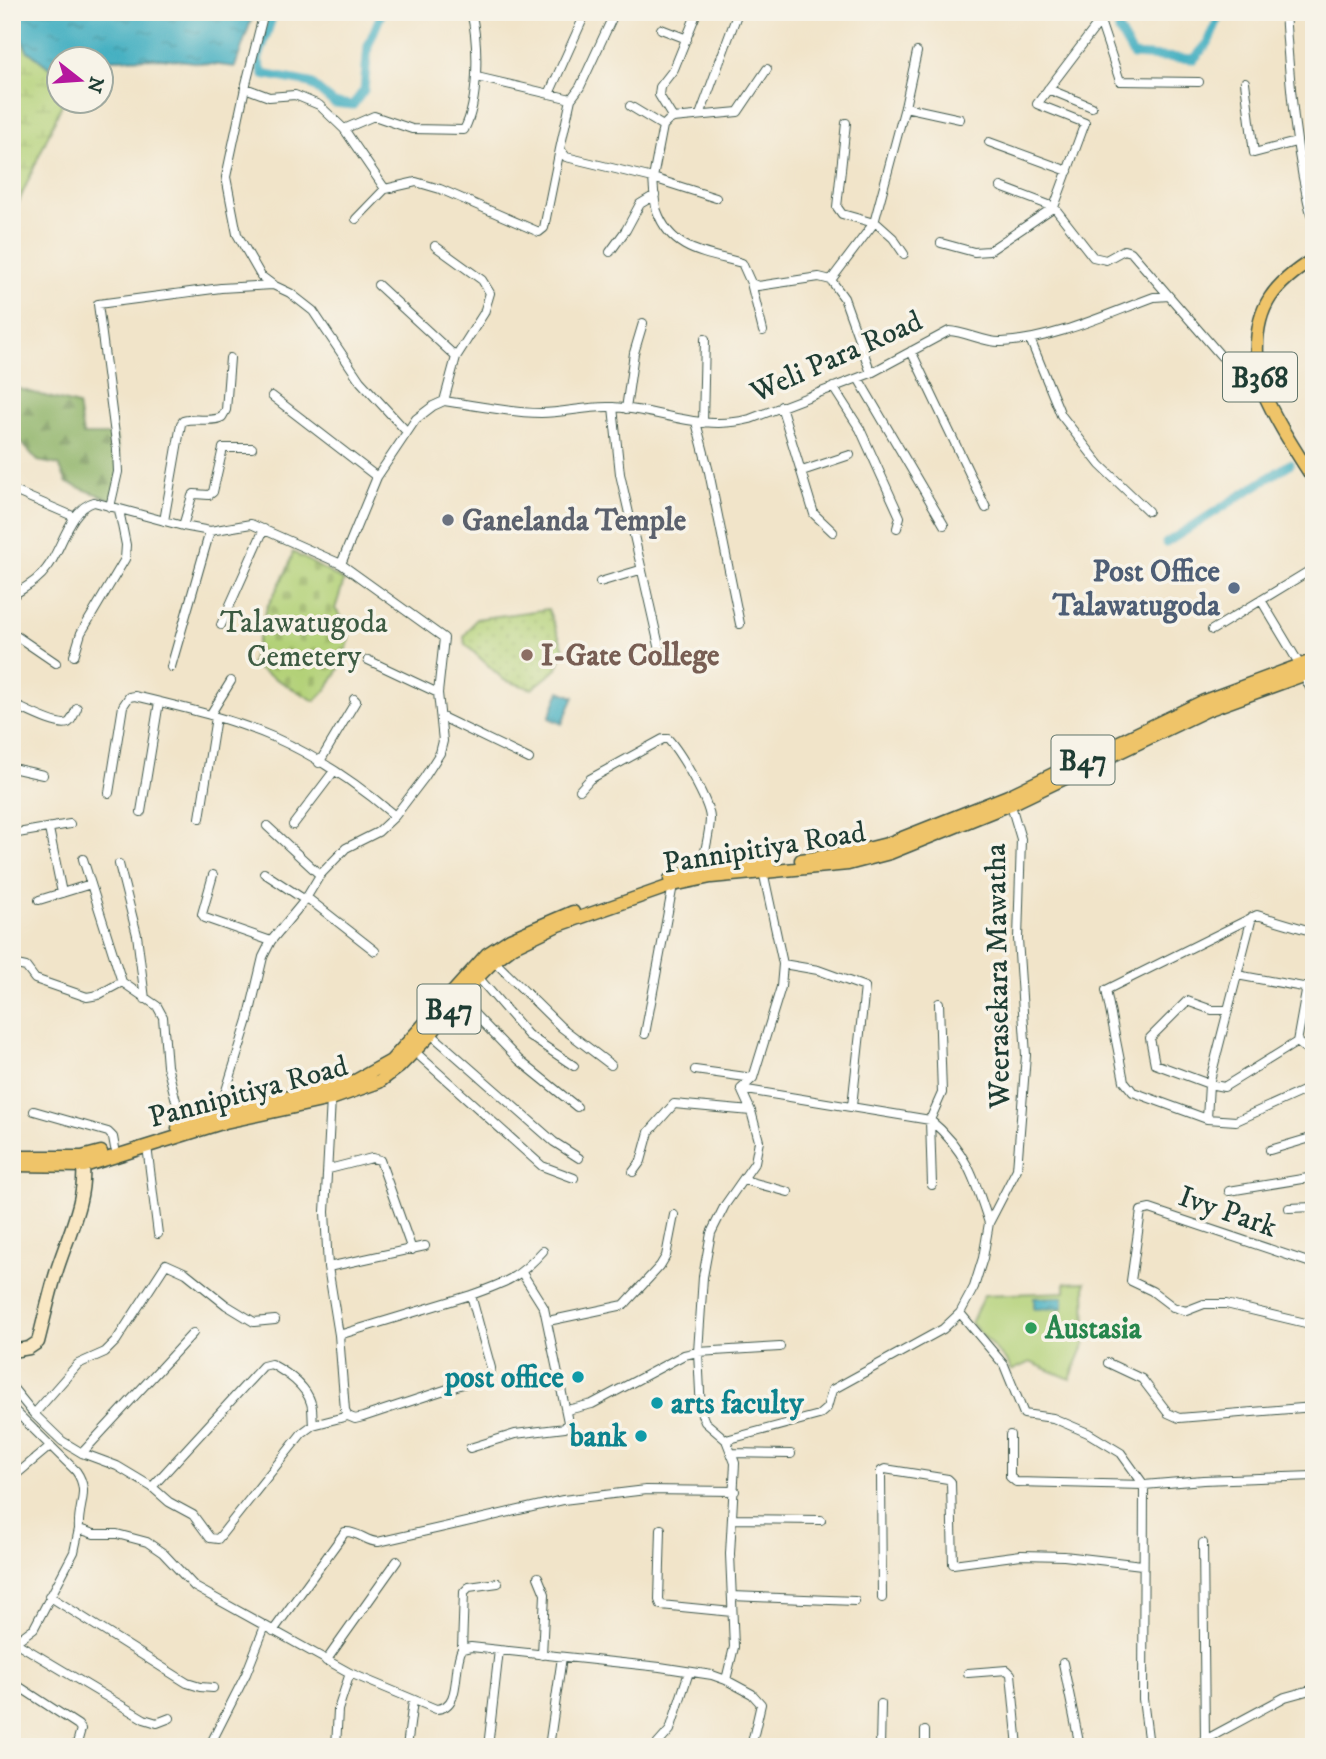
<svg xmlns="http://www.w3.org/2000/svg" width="1326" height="1759" font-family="'IM FELL DW Pica',serif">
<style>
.green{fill:#b3d178;stroke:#698756;stroke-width:2}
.forest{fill:url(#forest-firs);stroke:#56784e;stroke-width:2}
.wetland{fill:url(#wetland-marsh);stroke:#698756;stroke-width:2}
.cemetery{fill:url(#cemetery-stones);stroke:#698756;stroke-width:2}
.park{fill:url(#park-dots);stroke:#698756;stroke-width:2}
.water{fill:url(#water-ripples);stroke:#31767a;stroke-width:2}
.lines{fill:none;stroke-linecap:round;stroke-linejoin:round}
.canal{stroke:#43afc1;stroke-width:9}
.street-casing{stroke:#3e564a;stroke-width:10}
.secondary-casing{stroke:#3e564a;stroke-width:15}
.primary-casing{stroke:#3e564a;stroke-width:15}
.street{stroke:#fff;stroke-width:8}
.secondary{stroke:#f9e7c3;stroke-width:12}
.primary{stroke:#efc469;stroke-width:12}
.worship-dot{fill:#6b7280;stroke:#f7f3e8;stroke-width:2.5}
.service-dot{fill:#5c6f8a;stroke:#f7f3e8;stroke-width:2.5}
.education-dot{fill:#8d6e63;stroke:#f7f3e8;stroke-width:2.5}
.leisure-dot{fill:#2e9e5b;stroke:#f7f3e8;stroke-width:2.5}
.culture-dot{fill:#0f9aa8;stroke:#f7f3e8;stroke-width:2.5}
.labels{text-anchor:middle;stroke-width:7;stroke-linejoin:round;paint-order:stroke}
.shield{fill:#f7f3e8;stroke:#60746a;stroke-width:2}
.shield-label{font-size:28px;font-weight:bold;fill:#1f3d34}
.street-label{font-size:30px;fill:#1f3d34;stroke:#f7f3e8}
.worship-label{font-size:30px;font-weight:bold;fill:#5b616d;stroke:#f7f3e8;text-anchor:start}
.service-label{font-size:30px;font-weight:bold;fill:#4e5e75;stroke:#f7f3e8;text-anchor:end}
.park-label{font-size:30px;fill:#3d5b42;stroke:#f7f3e8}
.education-label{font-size:30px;font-weight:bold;fill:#785e54;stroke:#f7f3e8;text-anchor:start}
.leisure-label{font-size:30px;font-weight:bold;fill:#27864d;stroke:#f7f3e8;text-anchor:start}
.culture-label{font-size:30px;font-weight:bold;fill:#0d838f;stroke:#f7f3e8;text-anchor:end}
</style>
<defs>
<pattern id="forest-firs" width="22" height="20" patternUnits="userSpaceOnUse" patternTransform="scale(1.75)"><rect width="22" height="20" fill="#8eb368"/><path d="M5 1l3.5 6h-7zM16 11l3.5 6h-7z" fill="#739356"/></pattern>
<pattern id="wetland-marsh" width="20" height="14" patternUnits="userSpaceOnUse" patternTransform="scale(1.75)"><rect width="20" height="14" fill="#b3d178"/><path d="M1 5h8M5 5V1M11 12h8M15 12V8" fill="none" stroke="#9ab468"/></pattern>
<pattern id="cemetery-stones" width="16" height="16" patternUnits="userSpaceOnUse" patternTransform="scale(1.75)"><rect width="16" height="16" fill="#b3d178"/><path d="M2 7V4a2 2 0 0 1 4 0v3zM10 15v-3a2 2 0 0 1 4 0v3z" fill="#9ab468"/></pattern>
<pattern id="park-dots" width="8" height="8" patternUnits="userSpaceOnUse" patternTransform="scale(1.75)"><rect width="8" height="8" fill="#b3d178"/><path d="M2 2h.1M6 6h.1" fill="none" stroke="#9ab468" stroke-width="1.8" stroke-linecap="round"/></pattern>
<pattern id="water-ripples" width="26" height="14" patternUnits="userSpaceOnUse" patternTransform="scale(1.75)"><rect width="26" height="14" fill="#43afc1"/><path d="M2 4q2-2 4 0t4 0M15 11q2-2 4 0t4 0" fill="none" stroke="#37909e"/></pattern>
</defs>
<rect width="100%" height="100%" fill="#f7f3e8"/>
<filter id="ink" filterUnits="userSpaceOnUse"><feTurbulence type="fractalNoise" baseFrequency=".0143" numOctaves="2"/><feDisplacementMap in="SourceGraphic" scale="14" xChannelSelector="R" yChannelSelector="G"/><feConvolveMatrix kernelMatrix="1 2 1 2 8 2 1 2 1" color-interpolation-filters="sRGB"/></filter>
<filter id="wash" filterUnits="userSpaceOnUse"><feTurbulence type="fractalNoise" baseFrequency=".00686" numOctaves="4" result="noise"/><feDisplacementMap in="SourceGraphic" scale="28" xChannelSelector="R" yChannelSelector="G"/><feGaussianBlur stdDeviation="1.57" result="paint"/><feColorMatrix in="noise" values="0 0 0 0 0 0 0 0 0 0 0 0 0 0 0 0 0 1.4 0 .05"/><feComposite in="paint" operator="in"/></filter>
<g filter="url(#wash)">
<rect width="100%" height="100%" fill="#f1e4c9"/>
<path class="green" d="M1085,1282L1086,1341L1070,1379L1030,1362L1011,1371L1008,1363L971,1323L984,1295L1065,1292V1283Z"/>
<path class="forest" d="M12,387L78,405L83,435H116C118,456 123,481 114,501L67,483L59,465L38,461L12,432Z"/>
<path class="wetland" d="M12,18L27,50L59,75L60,102H63L12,217Z"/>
<path class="cemetery" d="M293,552L344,581L335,609C338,613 343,618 346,622C357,644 332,688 315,701L251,665L267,607L288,568Z"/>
<path class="park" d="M548,609L564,649L557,669L532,689L504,680L465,644L464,637L476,619Z"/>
<path class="water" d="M12,12H254L235,67L161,58L60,60L59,75L27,50L12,18Z
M560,691L574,697L562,724L549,718Z
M1063,1297V1308L1034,1309V1298Z"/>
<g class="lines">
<path class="canal" d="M274,12L258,60L263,74L310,83L334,103L353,105L364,90L368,46L382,12
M1117,12L1119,31L1133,55L1194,59L1208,43L1221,12
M1166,543L1290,464"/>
</g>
</g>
<g filter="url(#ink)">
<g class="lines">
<defs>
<path id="street" d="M264,12L245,88L226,177L237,234L261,276L273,285L290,293L313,311L360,381L407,432
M615,12L580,87L571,99L560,149L566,157L653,178C654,188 654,202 657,211C672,252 706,253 742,263L751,283L758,286L819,277L831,280L844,298L871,373
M1285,12C1290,85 1295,156 1314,226
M661,29L687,39
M477,77L571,99
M1245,82L1254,153L1296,142
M245,88L269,97L295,95L319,105L344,129L385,189
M1048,89L1092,107
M549,94L586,12
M630,106L663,126
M905,107L960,119
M700,115L738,12
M673,118L659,95L660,87L674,69L697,12
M846,123L837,207L842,214L874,223
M344,129L374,116L412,129L464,130C479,102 479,43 471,12
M989,142L1068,171
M1001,187L1054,207L1093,257L1106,260L1124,250L1131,252L1169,296
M716,198L653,178L663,126L668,121L673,118L738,112L767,69
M356,219L385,189L416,182L440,189L539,232L544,228L560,149
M874,221L893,238L904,254
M941,243L974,252L989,251L1054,207L1085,123L1037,104L1100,21L1120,81L1199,82
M435,246L482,280L490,293L484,313L456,357L444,401
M610,252L626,230L640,204L655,195
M831,280L874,223L905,107L917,52
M751,283L763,331
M378,285L456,357
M1030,339L1061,415L1100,465L1148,511
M911,351L986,508
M858,378L944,525
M833,387L860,429L900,517L897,528
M272,396L377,477
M781,406L814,514L833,532
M613,407L620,474L662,659
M626,409L634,353L643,323
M696,422L709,472L740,624
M703,423L705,339
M802,471L850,455
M12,490L75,517
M110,507L118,472L117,450L98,304L221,288L273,285
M164,521L181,424L183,421C195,417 211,423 222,417L226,410L230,358
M183,526L192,496L194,494L209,495L213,492L223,448H252
M600,582L640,570
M12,596C25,587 38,581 47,568C61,551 70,508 94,502L183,526L210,531L251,524L341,564L377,477L416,419L433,406L444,401C474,405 511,413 541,413C564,413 587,406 611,407C659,409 701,432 750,419L871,373L949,331C967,332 985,343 1002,342C1055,339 1105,315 1154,297L1169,296L1221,356L1262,390
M1261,600L1300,665
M221,625L264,529
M1212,630L1314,568
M12,633L56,663
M74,656L81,633L125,559L126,545L119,510
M368,660L438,693
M171,667L210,531
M1303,675L1314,695
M12,704C22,708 59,728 68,723C72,721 75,712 77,708
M210,715L231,681
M442,717L529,759
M319,763L356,701L354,699
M12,768L43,775
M580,790L590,779L663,739H668C680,752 709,801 710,818C710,834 704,852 702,868
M109,793L123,706L129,697L135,696C181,707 229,718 273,737C316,756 359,785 395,816
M141,812L159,702
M200,818L216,717
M293,825L334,771
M267,826L320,875
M49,829L62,893
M12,834L70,824
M83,859L122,982
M119,864L137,935L145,999
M264,873L305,900
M213,875L202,914L205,918L271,941
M306,897L375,951
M39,900L91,884
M1314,932L1257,915L1106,990L1124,1081L1133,1092L1207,1119L1236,1121L1314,1086
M494,961L561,1027L611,1065
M12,964L26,967L35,979L87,997L98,995L122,982
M783,964L818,970L865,987L852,1106
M1237,975L1303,987L1306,992L1297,1042
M478,977L528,1035L574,1066
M122,982L157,1006L163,1017L167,1066L183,1128
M458,997L519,1060L577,1107
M1228,1010H1212L1187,1001L1150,1038L1155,1064L1209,1084L1224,1087L1297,1042
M431,1034L554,1142L579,1158
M645,1034L673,885
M1297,1042L1314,1055
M414,1051L542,1166L574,1178
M695,1070L753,1078
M741,1089L930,1120C965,1148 976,1182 989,1223
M331,1099L325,1212L328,1267L339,1335L345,1410L348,1416L355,1419L363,1417L490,1375L491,1368L471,1295L339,1335
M34,1111L108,1132L113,1137L115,1148
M223,1114L225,1094L248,1020L263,957L271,941L305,900L320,875L346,848L378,832L395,816L424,778L440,753L443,741L438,693L444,638L341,564
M1207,1119L1209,1084L1252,917
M147,1146L158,1234
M1270,1150L1314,1137
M329,1169L372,1158L380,1160L412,1250
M633,1172L641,1161L649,1132L674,1104L751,1111
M744,1180L788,1192
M932,1185L930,1120L942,1093L939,1003
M1229,1191L1314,1177
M1289,1208L1314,1207
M1314,1264L1150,1209L1141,1211L1131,1281L1152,1291L1173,1307L1186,1311L1204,1304H1226L1314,1325
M328,1267L425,1246
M471,1295C505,1283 519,1278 543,1251
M960,1313L1004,1365L1024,1414L1053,1418L1088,1433L1121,1453L1144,1485L1143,1699L1148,1738L1153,1747
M548,1321L624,1305L660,1266L666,1256L674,1215
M1108,1363L1142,1379L1168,1413L1179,1418L1314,1407
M12,1387L34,1414L62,1441L82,1453L117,1466L152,1487L169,1502L193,1515L210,1538L218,1539L302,1433L313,1425L348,1416
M12,1408L76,1471C91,1492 77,1506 79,1529L94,1534H117L147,1542L163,1553L195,1587L350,1673L436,1709C463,1708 452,1667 462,1649L471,1647L660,1667L712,1675L726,1680L752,1694L761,1704L751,1747
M567,1410L592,1404L684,1355L698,1352L780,1347
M34,1414L78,1364L105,1352L116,1341L166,1264L186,1273L226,1305L254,1322L275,1320
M1010,1435V1477L1016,1482L1144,1485L1203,1480L1314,1476
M726,1440L819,1415L827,1408L832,1390L943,1329L960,1313L974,1287L983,1258L989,1223L1017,1169L1026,1055L1018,939L1021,839L1010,802
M470,1448L515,1434L565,1428L568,1422L544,1308L522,1273
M82,1453L193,1333
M731,1453L791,1454
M12,1478L49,1447
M152,1487L263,1366L271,1364C286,1372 306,1386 311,1403C313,1409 312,1418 313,1425
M732,1519L821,1520
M661,1529L659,1600L661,1605L732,1612
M1203,1543L1205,1740
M538,1577L545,1594L542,1655
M49,1596L187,1683L200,1687L213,1688
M732,1596L855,1601
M882,1598L881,1475V1471L885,1469L948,1479L951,1482L953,1564L1021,1555L1064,1556L1142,1565
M273,1631L345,1532C358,1531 366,1542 378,1542L563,1500L646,1490L735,1491
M15,1642L144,1719L157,1723L170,1718
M14,1643L34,1628L74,1552L79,1529
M462,1649L464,1592L469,1587L498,1583
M326,1661L397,1561
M1063,1663L1080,1747
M968,1673L1007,1670L1011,1674L1018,1747
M726,1680L734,1647L730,1554L735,1463L726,1440L705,1422L701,1412L698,1352L703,1277L711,1233L725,1205L755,1162L759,1141L751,1111L741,1089L753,1078L781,987L783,964L763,871
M12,1682L78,1725L81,1729L76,1747
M925,1731V1747
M209,1747L246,1674L265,1626
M336,1747L338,1710L350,1673
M407,1747L413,1701
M488,1747L499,1650
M549,1747L562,1657
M655,1747L670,1730L689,1672
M880,1747L881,1704
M1192,1747L1285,1697L1314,1689"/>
<path id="secondary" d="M12,1351L29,1348L38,1342C44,1319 49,1296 56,1273C67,1237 89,1196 82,1158"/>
<path id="primary" d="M1314,259C1275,283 1255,306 1257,354C1257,366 1258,380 1263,391C1275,420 1297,453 1314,480
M801,860L851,853L887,844L1008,796L1204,701L1314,660
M670,879L702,868L769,863
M178,1128L223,1113L355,1081L391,1061L487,954L510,939L573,912
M12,1157H82L101,1152
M12,1165L84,1166L225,1122L331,1099L379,1082L399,1067L431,1034L458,997L494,961L514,946L556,926L673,885L711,877L848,864L890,853L1011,804L1207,710L1314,671"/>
</defs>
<use href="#street" class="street-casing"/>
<use href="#secondary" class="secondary-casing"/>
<use href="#primary" class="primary-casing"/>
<use href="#street" class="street"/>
<use href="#secondary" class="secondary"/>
<use href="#primary" class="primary"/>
</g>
</g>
<circle class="worship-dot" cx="448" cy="520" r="7"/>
<circle class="service-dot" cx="1234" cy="588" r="7"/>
<circle class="education-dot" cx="527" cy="655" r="7"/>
<circle class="leisure-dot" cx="1031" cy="1328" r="7"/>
<g class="culture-dot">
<circle cx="578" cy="1377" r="7"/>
<circle cx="657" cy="1403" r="7"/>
<circle cx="641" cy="1436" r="7"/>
</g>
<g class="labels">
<g class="shield">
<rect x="1223" y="352.5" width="74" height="49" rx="5"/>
<rect x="1051.5" y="735.5" width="63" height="49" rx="5"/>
<rect x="417.5" y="984.5" width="63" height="49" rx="5"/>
</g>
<g class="shield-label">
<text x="1260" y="387">B368</text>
<text x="1083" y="770">B47</text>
<text x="449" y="1019">B47</text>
</g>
<g class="street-label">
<text transform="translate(836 356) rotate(-24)" y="10">Weli Para Road</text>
<text transform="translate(764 847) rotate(-9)" y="10">Pannipitiya Road</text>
<text transform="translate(997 976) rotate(-91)" y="10">Weerasekara Mawatha</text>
<text transform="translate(248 1091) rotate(-15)" y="10">Pannipitiya Road</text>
<text transform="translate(1228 1211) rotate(19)" y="10">Ivy Park</text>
</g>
<g class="worship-label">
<text x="462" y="530">Ganelanda Temple</text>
</g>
<g class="service-label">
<text x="1220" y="581">Post Office<tspan x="1220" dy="34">Talawatugoda</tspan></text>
</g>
<g class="park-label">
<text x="304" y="632">Talawatugoda<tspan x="304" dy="34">Cemetery</tspan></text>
</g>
<g class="education-label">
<text x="541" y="665">I-Gate College</text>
</g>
<g class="leisure-label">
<text x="1045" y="1338">Austasia</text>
</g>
<g class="culture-label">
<text x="564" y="1387">post office</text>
<text x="671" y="1413" text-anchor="start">arts faculty</text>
<text x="627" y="1446">bank</text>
</g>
</g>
<rect width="1326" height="1759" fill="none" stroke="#f7f3e8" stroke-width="42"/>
<g transform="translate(80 80) rotate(107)"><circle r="33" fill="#f7f3e8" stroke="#a1aaa0" stroke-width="2"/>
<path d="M0-5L12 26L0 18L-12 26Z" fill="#b5179e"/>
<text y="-10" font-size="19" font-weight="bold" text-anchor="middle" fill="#1f3d34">N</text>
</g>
</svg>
